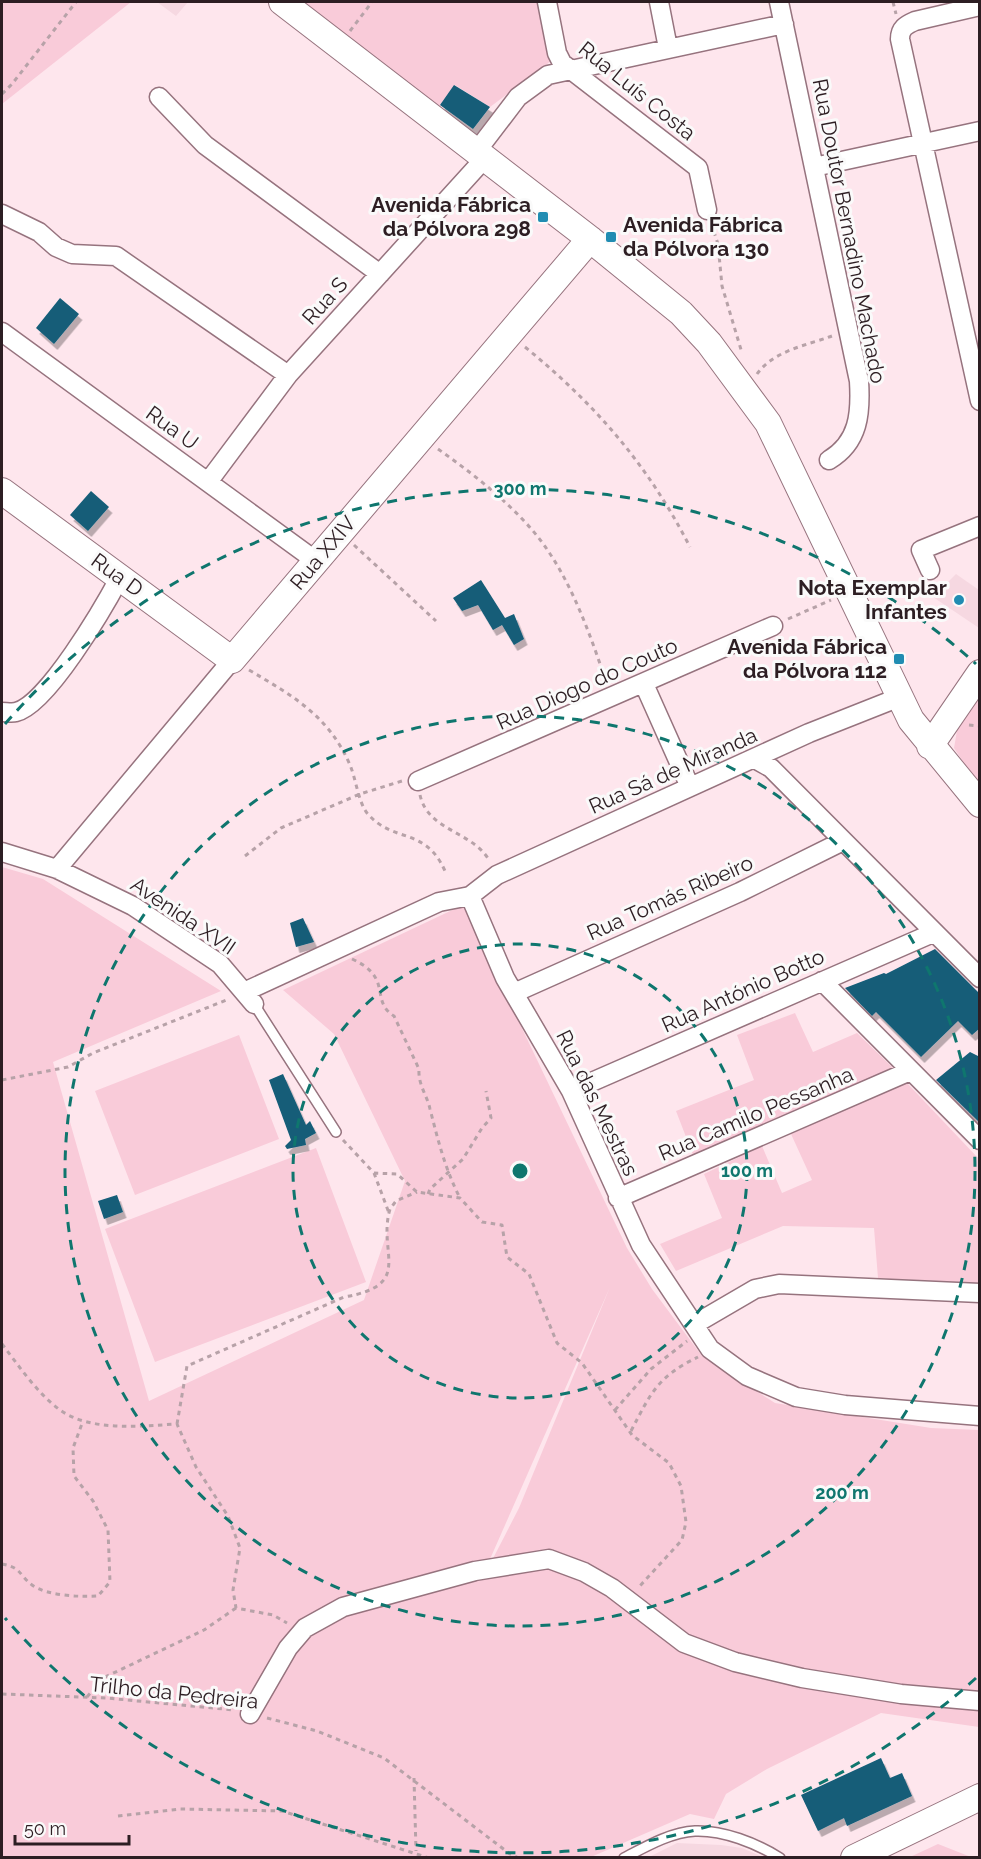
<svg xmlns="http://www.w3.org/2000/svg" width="981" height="1859" font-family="Raleway,sans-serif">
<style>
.built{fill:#f6d8e1}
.green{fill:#f9cbd9;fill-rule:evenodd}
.building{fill:#135d78;filter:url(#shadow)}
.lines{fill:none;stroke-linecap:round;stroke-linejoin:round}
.lane-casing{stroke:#96737e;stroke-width:12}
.street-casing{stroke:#96737e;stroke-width:21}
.secondary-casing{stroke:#96737e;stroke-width:28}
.path{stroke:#b7a2a8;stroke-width:3;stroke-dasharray:4.5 4.5;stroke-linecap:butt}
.lane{stroke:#fff;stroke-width:9}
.street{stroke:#fff;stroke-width:18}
.secondary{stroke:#fff;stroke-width:26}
.ring{fill:none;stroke:#0f766e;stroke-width:3;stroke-dasharray:10 8}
.poi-dot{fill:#208cb2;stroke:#fafafa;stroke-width:2}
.labels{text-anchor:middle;stroke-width:6;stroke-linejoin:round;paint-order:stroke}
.street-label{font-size:21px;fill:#2d1e23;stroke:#fafafa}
.poi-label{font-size:21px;font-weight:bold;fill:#2d1e23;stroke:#fafafa;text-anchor:end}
.centre{fill:#0f766e;stroke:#fafafa;stroke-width:3}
.ring-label{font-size:18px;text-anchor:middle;font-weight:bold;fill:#0f766e;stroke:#fafafa;stroke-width:6;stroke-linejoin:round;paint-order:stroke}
</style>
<defs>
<filter id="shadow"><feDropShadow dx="3.5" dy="6" stdDeviation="0" flood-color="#0004"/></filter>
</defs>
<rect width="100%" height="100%" fill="#fee6ed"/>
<path class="built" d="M157,2H188L176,16Z
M956,574L979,590V628L933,597Z
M677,1843L721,1845L742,1848L763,1857H649Z"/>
<path class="green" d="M2,2H131L2,104Z
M297,2H538L551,61L490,107L455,85L437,109Z
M979,692V786L954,748L958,725Z
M2,867L43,879L221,991L53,1062L149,1401L364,1300L405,1181L334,1034L283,990L463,905L627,1248L652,1289L702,1356L775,1403L931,1428L979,1430V1727L881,1713L767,1769L726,1794L714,1819L690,1814L591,1857H2ZM610,1287L519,1508L484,1576L483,1575Z
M795,1013L813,1052L857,1033L893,1068L693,1155L676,1111L754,1080L737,1035Z
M239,1035L279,1139L135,1195L95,1091Z
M906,1082L979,1159V1287L878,1278L874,1228L783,1226L676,1271L660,1244L722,1218L704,1174L762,1146L782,1193L812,1180L791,1134Z
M316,1148L366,1282L155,1362L105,1229Z
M938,1844L971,1857H910Z"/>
<path class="building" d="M454,85L490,107L473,129L440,105Z
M60,298L79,314L54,344L36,328Z
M91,491L109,507L88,531L70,515Z
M481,580L505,618L514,614L524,639L514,645L502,625L493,630L478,605L462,611L453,598Z
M303,918L314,942L296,947L290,923Z
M935,949L980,994V1028L972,1035L958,1021L921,1057L876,1012L872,1016L845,988L884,973L886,974Z
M970,1052L980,1057V1123L936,1080Z
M283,1074L306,1125L310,1121L316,1133L305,1139L306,1145L287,1149L285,1146L291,1140L269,1080Z
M117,1195L123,1212L104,1219L98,1201Z
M881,1758L890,1778L902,1773L912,1796L847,1826L844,1818L818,1831L801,1795Z"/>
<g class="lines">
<defs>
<path id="lane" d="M254,1004L336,1132
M624,1858C645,1847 671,1832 695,1831C723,1830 756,1843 780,1858"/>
<path id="street" d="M547,2L557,53L562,63L698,168L707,210
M659,2L668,48
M779,2L859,381C861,413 859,442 829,460
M980,6L915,21C906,25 900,28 900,39L980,401
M159,97L205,145L380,274
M476,152L518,97L548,75L784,24
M814,167L980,131
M2,214L39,232L56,247L72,254L116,256L288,375
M2,332L316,561
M208,482L288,375L485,158
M930,570L921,550L980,526
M644,684L690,787
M2,712C6,712 12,713 16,712C47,705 104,607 120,577
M755,759L771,768L980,978
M418,781L773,626
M2,852L57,869L133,906L220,964L254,1004
M57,869L232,660
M470,896L505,978L571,1091L641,1245L710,1349L747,1376L796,1397L845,1405L980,1416
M822,981L980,1140
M244,992L439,902L470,896L497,875L809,733L900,697
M514,993L740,892L843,841
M571,1091L933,933
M618,1198L910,1071
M695,1324L755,1289L779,1284L980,1293
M250,1714L288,1648L305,1628L343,1607L475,1571L549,1559L584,1572L612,1588L684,1643L735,1662L802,1678L901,1694L980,1701"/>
<path id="secondary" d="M282,2L590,239L681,313L709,343L768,423L911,720L980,804
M2,491L232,660L590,239
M930,746L980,673
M854,1858L980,1797"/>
</defs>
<use href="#lane" class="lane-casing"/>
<use href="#street" class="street-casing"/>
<use href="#secondary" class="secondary-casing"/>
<path class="path" d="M893,2L896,14
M350,31L372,2
M2,94L12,84L76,2
M711,223L718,244L722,286L742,353
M525,347C596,405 648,465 690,547
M757,374C773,351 807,345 832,336
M438,449C469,471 499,494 525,522C566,565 587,626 606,681
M354,545L436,621
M788,619L831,600
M249,670C293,696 329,716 350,765C356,779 358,801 367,813C393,844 425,826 445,871
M969,725L980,726
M420,795C428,831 472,831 489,860
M245,856L281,828L360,794L402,781
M352,959C394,978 369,1000 394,1016L419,1069C418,1085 427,1095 430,1109C438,1140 445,1169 460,1198
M2,1080L68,1067L93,1053L229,999
M343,1140L374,1173L397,1174L417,1192L460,1198L482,1222L502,1225L507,1257L529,1274L557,1343L582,1363L632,1435L669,1463L681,1486L686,1522L682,1540L638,1588
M374,1173L389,1213
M428,1194L430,1189L463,1159L482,1128L491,1118L486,1091
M2,1344C19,1366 37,1393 60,1410C91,1432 141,1426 177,1424L196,1467L228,1516L240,1548L233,1590L236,1608L273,1615L287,1623
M615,1410L651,1369L687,1341
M177,1424L187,1366L344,1297C415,1285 377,1253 390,1209L396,1201L417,1192
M631,1431C651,1393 657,1377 698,1357
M2,1564C22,1568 18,1574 32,1585C47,1596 80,1597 98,1596L110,1582L108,1530L93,1501L74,1476L73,1448L83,1421
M2,1694L106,1698L234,1710
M87,1697L103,1678L204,1630L236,1608
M267,1718L317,1731L384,1758L510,1854L519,1858
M414,1778L416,1851
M118,1816L180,1809L282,1811L429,1858"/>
<use href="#lane" class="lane"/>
<use href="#street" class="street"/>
<use href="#secondary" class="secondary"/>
</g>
<g class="ring">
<circle cx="520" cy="1171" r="227"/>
<circle cx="520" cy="1171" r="455"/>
<path d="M976 1678A682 682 0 0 1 5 1618M5 724A682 682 0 0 1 976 664"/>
</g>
<g class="poi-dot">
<rect x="537" y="211" width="12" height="12" rx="3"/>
<rect x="605" y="231" width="12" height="12" rx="3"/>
<circle cx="959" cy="600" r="6"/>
<rect x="893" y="653" width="12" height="12" rx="3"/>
</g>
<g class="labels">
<g class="street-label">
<text transform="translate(637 91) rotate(39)" y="7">Rua Luís Costa</text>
<text transform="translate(849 231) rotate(79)" y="7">Rua Doutor Bernadino Machado</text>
<text transform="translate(325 301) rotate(-48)" y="7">Rua S</text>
<text transform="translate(172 428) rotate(36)" y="7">Rua U</text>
<text transform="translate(323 553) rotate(-50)" y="7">Rua XXIV</text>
<text transform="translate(117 575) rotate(36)" y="7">Rua D</text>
<text transform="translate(587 684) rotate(-24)" y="7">Rua Diogo do Couto</text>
<text transform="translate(673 771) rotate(-24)" y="7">Rua Sá de Miranda</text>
<text transform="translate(670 898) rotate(-24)" y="7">Rua Tomás Ribeiro</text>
<text transform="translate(183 916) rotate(34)" y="7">Avenida XVII</text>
<text transform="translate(743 991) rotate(-24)" y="7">Rua António Botto</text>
<text transform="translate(597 1103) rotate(64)" y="7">Rua das Mestras</text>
<text transform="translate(756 1114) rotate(-23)" y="7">Rua Camilo Pessanha</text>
<text transform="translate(174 1693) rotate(6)" y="7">Trilho da Pedreira</text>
</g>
<g class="poi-label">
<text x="531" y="212">Avenida Fábrica<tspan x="531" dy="24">da Pólvora 298</tspan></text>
<text x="623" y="232" text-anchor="start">Avenida Fábrica<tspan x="623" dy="24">da Pólvora 130</tspan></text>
<text x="947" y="595">Nota Exemplar<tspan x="947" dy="24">Infantes</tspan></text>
<text x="887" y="654">Avenida Fábrica<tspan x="887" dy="24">da Pólvora 112</tspan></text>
</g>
</g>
<circle cx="520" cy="1171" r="9" class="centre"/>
<g class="ring-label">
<text x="520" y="495">300 m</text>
<text x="747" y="1177">100 m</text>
<text x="842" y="1499">200 m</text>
</g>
<rect width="981" height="1859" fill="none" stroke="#2d1e23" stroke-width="6"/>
<path d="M15 1835v9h114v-9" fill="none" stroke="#2d1e23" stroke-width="3"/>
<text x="24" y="1835" font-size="18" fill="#2d1e23" stroke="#fafafa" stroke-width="4.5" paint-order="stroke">50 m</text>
</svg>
